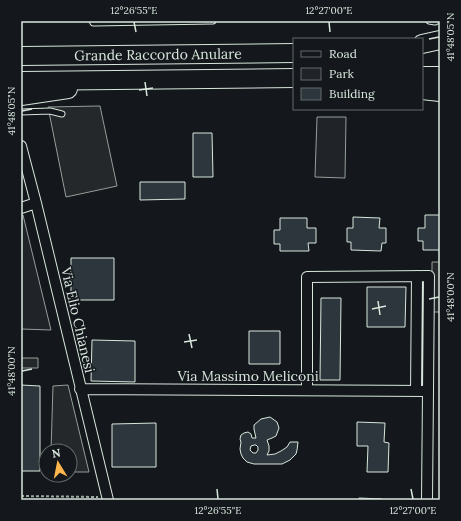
<svg xmlns="http://www.w3.org/2000/svg" width="461" height="521" font-family="Lora,serif">
<style>
.green{fill:#202428;stroke:#939e99}
.parking{fill:#24282b;stroke:#939e99}
.building{fill:#2c363c;stroke:#d8e6dc;fill-rule:evenodd}
.lines{fill:none;stroke-linecap:round;stroke-linejoin:round}
.lane-casing{stroke:#d8e6dc;stroke-width:7}
.street-casing{stroke:#d8e6dc;stroke-width:12}
.highway-casing{stroke:#d8e6dc;stroke-width:20}
.path{stroke:#9da8a2;stroke-width:2;stroke-dasharray:3 2;stroke-linecap:butt}
.lane{stroke:#14181c;stroke-width:5}
.street{stroke:#14181c;stroke-width:10}
.highway{stroke:#14181c;stroke-width:18}
.ticks{fill:none;stroke:#d8e6dc;stroke-width:1.5}
.labels{text-anchor:middle;stroke-width:3;stroke-linejoin:round;paint-order:stroke}
.street-label{font-size:14px;fill:#d8e6dc;stroke:#14181c}
.neatline{fill:none;stroke:#d8e6dc;stroke-width:1.5}
.ticks-label{font-size:10px;text-anchor:middle;fill:#d8e6dc}
</style>
<rect width="100%" height="100%" fill="#14181c"/>
<path class="green" d="M317,117H346L345,178L315,177Z
M23,215L51,330L21,329V216Z"/>
<path class="parking" d="M100,106L117,186L66,197L48,107Z
M432,262H440V312H432Z
M21,358H38V368H21Z
M68,385L89,472H70V451H51L53,386Z"/>
<path class="building" d="M193,133H212L213,177H193Z
M140,182H185V199L140,200Z
M425,215H440V250H423V241H418V228H425Z
M353,217L380,218L379,228H386V243H382L381,251L351,250V242H347V228H353Z
M280,218H307V228H316V243H308L309,251H280V244H274V230H280Z
M71,258H114V300H71Z
M367,287H406L405,327H367Z
M321,298H341L340,380H320Z
M249,331H280V364H249Z
M92,340L135,341V382L91,381Z
M21,385L40,386V471H21Z
M270,417L277,422L279,428L276,436L272,438L267,440L269,446V451L267,455L275,454L281,451L287,447L290,442H298L297,450L296,454L290,460L282,464H254L247,462L243,458L241,454L240,449L241,442L240,439L241,435L244,433L248,432L251,434L252,438H256L254,429V425L261,419ZM254,445H256L258,447V450L256,453H253L250,450L251,446Z
M357,422L385,423L384,442L389,443L388,472H367L368,446H357Z
M156,423V467H112V424Z
M359,498L382,499V500H359Z"/>
<g class="lines">
<defs>
<path id="lane" d="M92,21L93,23L213,21
M429,21L435,22L437,21
M21,112L50,111L62,114"/>
<path id="street" d="M21,146L36,203L108,500
M21,208L36,203
M80,389L428,391L427,500
M307,390V277L429,276L428,391
M416,391L417,276"/>
<g id="highway">
<path d="M422,44L440,40"/>
<path id="s1" d="M21,56L294,53"/>
<path d="M422,76H440"/>
<path d="M21,81L294,78"/>
<path d="M422,90L440,92"/>
<path d="M21,96L68,89"/>
</g>
</defs>
<use href="#lane" class="lane-casing"/>
<use href="#street" class="street-casing"/>
<use href="#highway" class="highway-casing"/>
<path class="path" d="M21,496L98,497"/>
<use href="#lane" class="lane"/>
<use href="#street" class="street"/>
<use href="#highway" class="highway"/>
</g>
<path class="ticks" d="M134,22L136,32M329,22L330,32M429,39L439,37M145,82L147,96M139,90L153,88M22,111L32,109M429,299L439,297M378,301L380,315M372,309L386,306M189,334L192,348M184,342L197,340M22,371L32,369M217,489L218,499M411,489L413,499"/>
<g class="labels">
<g class="street-label">
<text dy="5" stroke="none"><textPath href="#s1" startOffset="137">Grande Raccordo Anulare</textPath></text>
<text transform="translate(78 320) rotate(77)" y="5">Via Elio Chianesi</text>
<text x="248" y="381">Via Massimo Meliconi</text>
</g>
</g>
<rect width="461" height="521" fill="none" stroke="#14181c" stroke-width="44"/>
<rect x="293" y="38" width="130" height="72" fill="#14181c" stroke="#626a69"/>
<rect x="301" y="51" width="20" height="6" fill="#14181c" stroke="#626a69"/>
<text x="329" y="58" font-size="12" fill="#d8e6dc">Road</text>
<rect x="301" y="68" width="20" height="12" fill="#202428" stroke="#626a69"/>
<text x="329" y="78" font-size="12" fill="#d8e6dc">Park</text>
<rect x="301" y="88" width="20" height="12" fill="#2c363c" stroke="#626a69"/>
<text x="329" y="98" font-size="12" fill="#d8e6dc">Building</text>
<g transform="translate(58 463) rotate(350)"><circle r="19" fill="#14181c" stroke="#626a69"/>
<path d="M0-3L7 15L0 10L-7 15Z" fill="#ffb74d"/>
<text y="-6" font-size="11" font-weight="bold" text-anchor="middle" fill="#d8e6dc">N</text>
</g>
<rect x="22" y="22" width="417" height="477" class="neatline"/>
<g class="ticks-label">
<text x="134" y="14">12°26'55"E</text>
<text x="329" y="14">12°27'00"E</text>
<text transform="translate(450 37) rotate(-90)" y="4">41°48'05"N</text>
<text transform="translate(11 111) rotate(-90)" y="4">41°48'05"N</text>
<text transform="translate(450 297) rotate(-90)" y="4">41°48'00"N</text>
<text transform="translate(11 371) rotate(-90)" y="4">41°48'00"N</text>
<text x="218" y="514">12°26'55"E</text>
<text x="413" y="514">12°27'00"E</text>
</g>
</svg>
